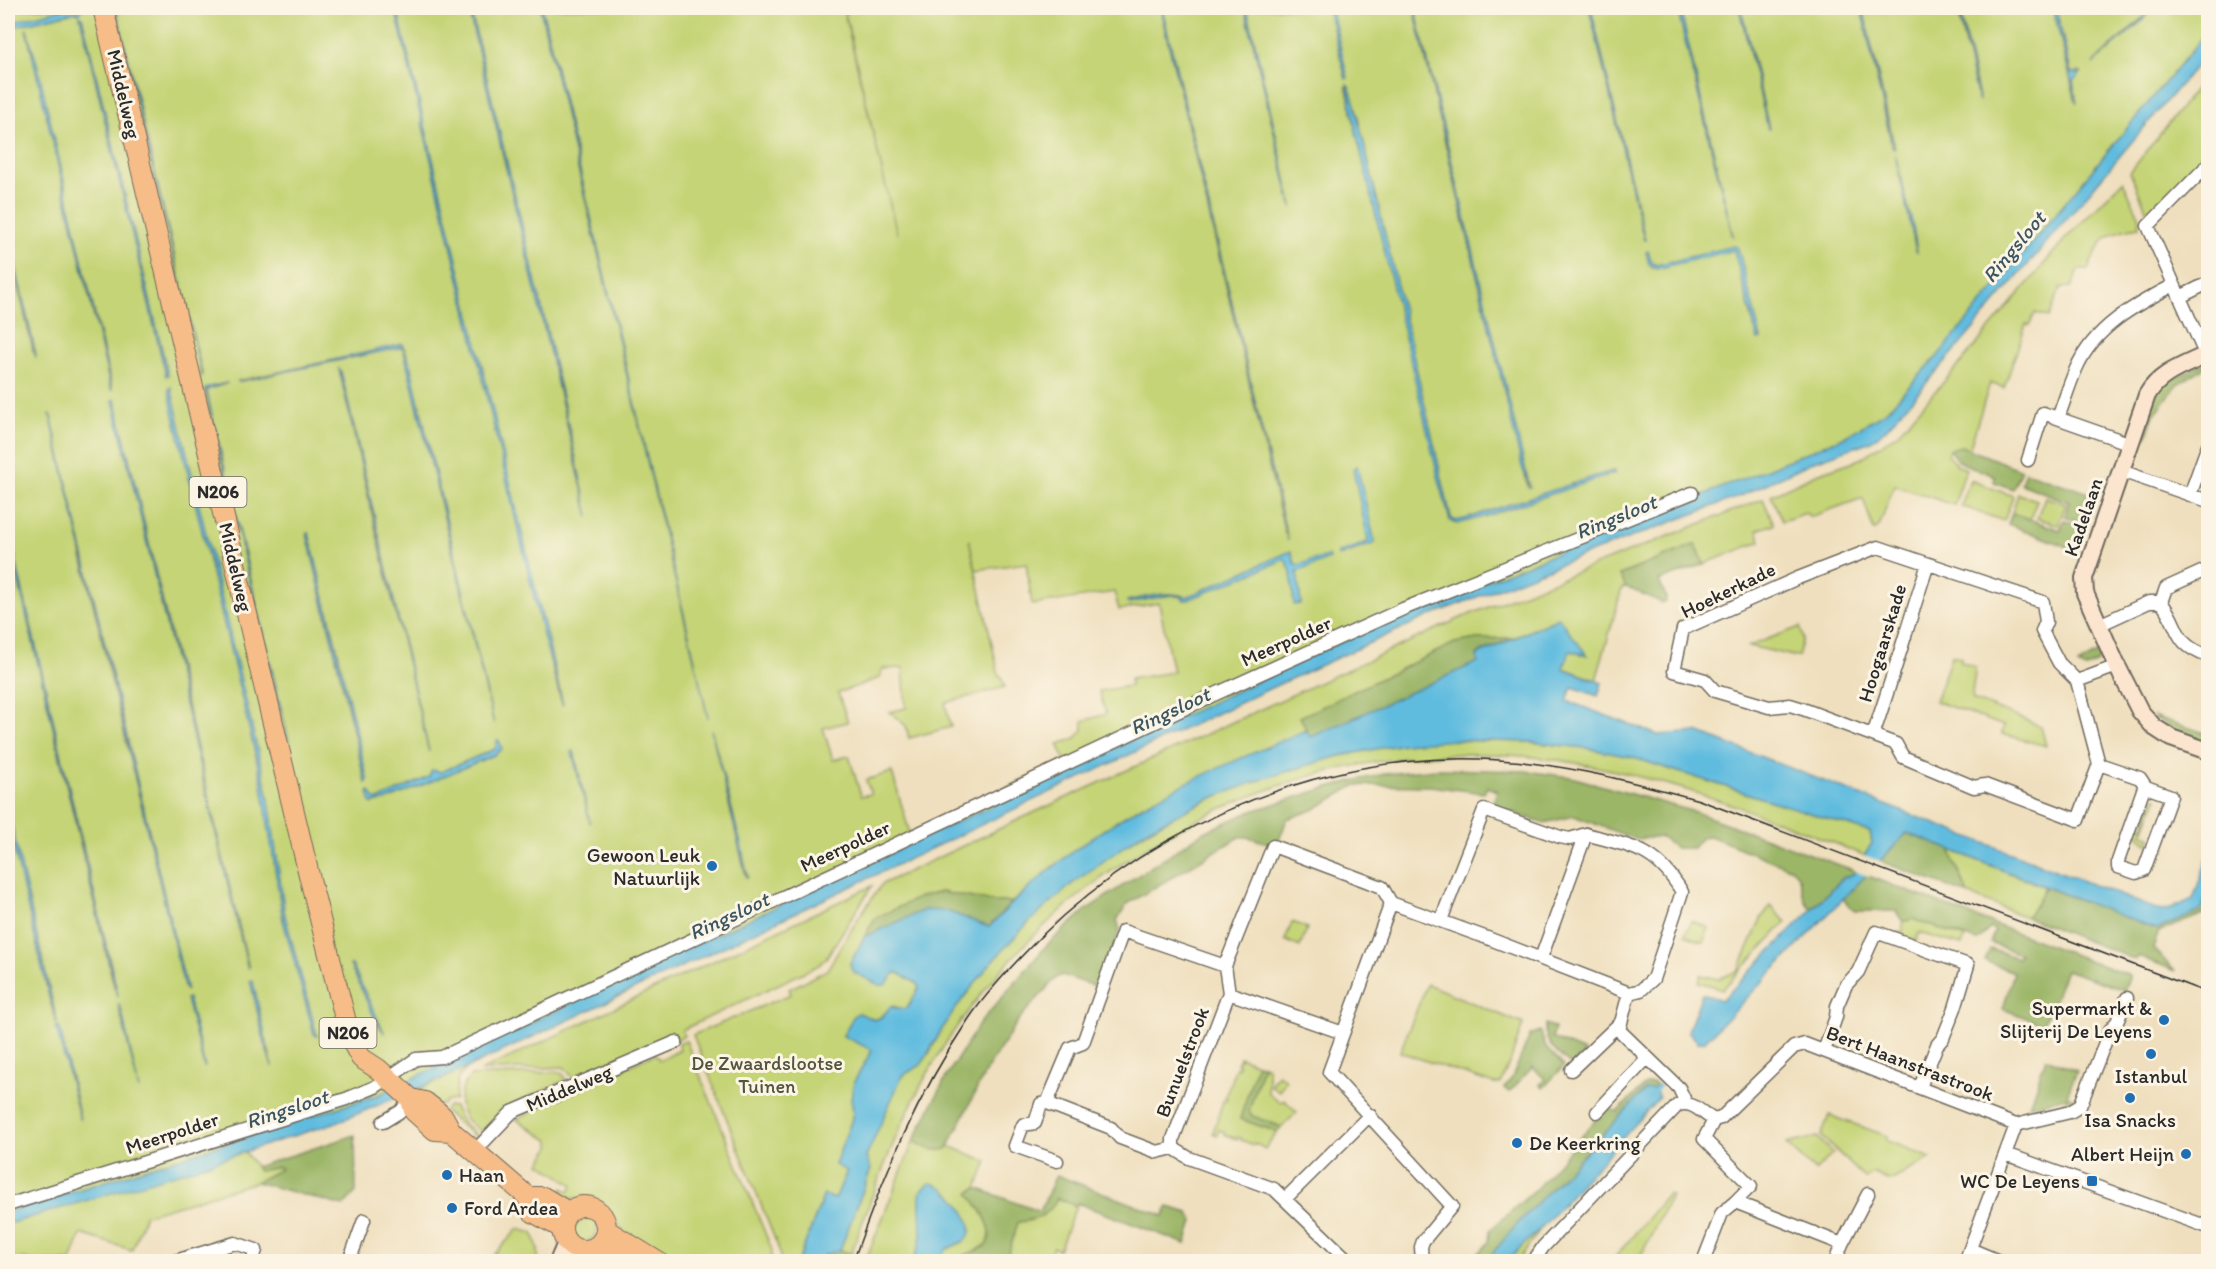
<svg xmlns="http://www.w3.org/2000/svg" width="2216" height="1269" font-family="Itim,sans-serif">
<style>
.green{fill:#c5d476;stroke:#788050;stroke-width:1.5;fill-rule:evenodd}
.forest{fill:#9cb667;stroke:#647049;stroke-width:1.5}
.water{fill:#61bcdf;stroke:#467485;stroke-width:1.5}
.pier{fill:#efdfbe}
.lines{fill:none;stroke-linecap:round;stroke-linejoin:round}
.stream{stroke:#61bcdf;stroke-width:4}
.street-casing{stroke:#706a5e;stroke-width:15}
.secondary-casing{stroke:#706a5e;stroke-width:20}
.primary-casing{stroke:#706a5e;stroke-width:22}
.street{stroke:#fff;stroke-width:12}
.secondary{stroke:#fce5cf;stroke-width:16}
.primary{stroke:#f7bd88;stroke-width:20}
.tram{stroke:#2b2b2b;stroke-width:1.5}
.poi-dot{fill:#1f6fb2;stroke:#fcf5e5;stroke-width:2}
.labels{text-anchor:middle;stroke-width:6;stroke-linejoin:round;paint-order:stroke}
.shield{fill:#fcf5e5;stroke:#6a6863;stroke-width:1.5}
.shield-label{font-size:18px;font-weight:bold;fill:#2b2b2b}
.street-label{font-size:20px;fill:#2b2b2b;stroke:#fcf5e5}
.poi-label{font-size:20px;fill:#2b2b2b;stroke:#fcf5e5;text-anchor:end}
.park-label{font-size:20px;fill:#52553e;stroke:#fcf5e5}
.water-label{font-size:21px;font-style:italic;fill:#3b5661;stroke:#fcf5e5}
</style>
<rect width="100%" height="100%" fill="#fcf5e5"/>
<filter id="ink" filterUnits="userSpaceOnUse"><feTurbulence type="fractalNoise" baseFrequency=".0167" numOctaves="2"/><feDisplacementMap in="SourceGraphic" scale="12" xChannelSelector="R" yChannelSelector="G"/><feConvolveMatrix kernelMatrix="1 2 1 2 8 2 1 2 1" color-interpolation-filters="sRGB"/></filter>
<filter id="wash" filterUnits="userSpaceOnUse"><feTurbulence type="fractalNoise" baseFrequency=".008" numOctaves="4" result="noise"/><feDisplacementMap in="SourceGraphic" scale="24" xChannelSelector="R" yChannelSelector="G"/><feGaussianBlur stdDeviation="1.35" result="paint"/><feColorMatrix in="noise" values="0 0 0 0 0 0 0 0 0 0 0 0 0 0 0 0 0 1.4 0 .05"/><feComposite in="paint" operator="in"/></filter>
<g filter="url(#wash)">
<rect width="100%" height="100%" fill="#efdfbe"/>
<path class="green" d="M8,8H67L8,23Z
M92,8H395L437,179L397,8H468L589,517L540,300L470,8H540L631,391L542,8H843L897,234L844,8H1160L1284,530L1288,540L1162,8H1245L1292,206L1247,8H1328L1346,79L1331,8H1414L1445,143L1528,488L1415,8H1589L1645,240L1591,8H1677L1733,236L1680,8H1739L1769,129L1741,8H1861L1892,146L1895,148L1863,8H1956L1978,99L1979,96L1959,8H2053L2076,102L2073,81L2079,72L2071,73L2056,8H2143L2146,13L2143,17L2094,62L2143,20L2147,14L2145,8H2208V31L1937,357L1885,412L1848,435L1753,475L1388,620L378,1095L8,1212V824L49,997L56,1022L57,1021L8,810V537L112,979L117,996L118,995L8,528V244L33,351L36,355L8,234V28L74,12L80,13L83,9ZM116,8L117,12L203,376L134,93ZM80,16L82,17L168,375H166ZM27,29L112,387L111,389ZM1346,86H1349L1355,105L1451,518L1455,521L1465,519L1596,476L1613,471L1614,473L1483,517L1453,523L1449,517ZM444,210L563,704L562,705L543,635ZM1734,246L1738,248L1761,339L1754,327L1734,250L1652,268L1648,251L1652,263L1657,265ZM403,345L410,364L494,724L403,347L237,381ZM339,369L429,752L378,540ZM228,383L207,390L208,398L289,742L205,390ZM171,388L268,794L285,916L317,1036L283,920L261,778L172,406L169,389ZM114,399L116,403L249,968ZM1357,467L1375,543L1339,556L1338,553L1366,543L1368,540ZM652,480L695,661V662L656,500ZM307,534H309L338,651L365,782ZM969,540L976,570L1026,563L1032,605L1114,592L1119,610L1159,603L1173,672L1130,679V686L1099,691L1106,714L1083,721V730L1075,739L1058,744L1065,760L910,834L892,772L866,780L871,794L861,796L849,756L833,760L823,728L848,722L838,693L880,678L882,669L903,668L906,708L890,712L906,726L909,738L951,727L945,703L1005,687L1001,676H999ZM80,549L126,732L186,991L92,600ZM1291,551L1295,563L1298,565L1329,558L1297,572L1301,604H1294L1291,571L1285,559L1188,600H1184L1182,597L1171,595L1128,603V601C1148,597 1167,590 1187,597ZM712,732L748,877H746ZM496,748L494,755L373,804L370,791L375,800H378L429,777L434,770L441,772ZM250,980L273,1066L266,1048ZM57,1026L60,1029L80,1119Z
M2208,73V162L2151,220L2130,172Z
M2123,181L2140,218L2139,227C2106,232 2100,239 2088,270H2078L2072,287H2061L2049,317L2035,313L2030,325L2026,324L2004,388L1990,383L1969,450L1950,449L1948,455L1957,465L1966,469L1954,505L1894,485L1879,527L1874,531L1863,498L1810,517L1806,513L1782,521L1771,495L1814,475L1860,459L1897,434L1959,365L2065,239Z
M1970,480L2013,496L2004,521L1961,506Z
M2018,494L2037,500L2030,519L2012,513Z
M2045,497L2066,504L2058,525L2037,518Z
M1763,499L1774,524L1757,530L1761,541L1704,564L1696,544L1620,575L1626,587L1622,588L1596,680L1563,668L1570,650L1581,654L1559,618L1513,638L1477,639L1455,643L1301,717L1306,730L1177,788L1143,805L1071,854L1012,902H994L940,892L875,918L850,963L894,974L896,972C904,975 916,980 919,988L907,1007L904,1009L893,1006C886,1010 883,1018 874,1020L859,1013L843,1035L872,1050L854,1082L851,1099L853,1110L852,1119L835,1164L847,1171L835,1199L824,1195L798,1261H780V1254L778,1247L693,1035L791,994L789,989L827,970L859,917L882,884L1020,819L1463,617Z
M1800,627L1803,638L1798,657L1749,646Z
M1952,655L1961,658V662L1975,667C1976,678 1970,689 1973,700L2041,726L2046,746L2002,734L2004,726L1935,701Z
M1435,740L1529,742L1586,748L1631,757L1870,832L1872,843L1866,856C1772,818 1675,780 1576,763C1343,722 1104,825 966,1014C912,1086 881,1170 851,1254L840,1250L871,1169L866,1157C871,1144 896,1081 903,1075C909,1070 918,1069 922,1063C933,1051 938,1034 947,1020C960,1000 976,980 991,962C1111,826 1257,761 1435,740Z
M2154,797L2157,798L2145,829H2143L2142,833L2151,837L2148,845L2134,830L2136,824L2144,827Z
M1951,850L2045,887L2038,902L2026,917L1967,894C1965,879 1954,866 1951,850Z
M872,886L826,958L819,965L682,1030L684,1036L676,1039L674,1034L573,1078L564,1067L481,1071Z
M1771,906L1786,922L1723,989L1699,982L1701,975L1718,979L1738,971L1762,917Z
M1912,919L1965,938L1962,945L1919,933L1916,942L1895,933L1903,932V922Z
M1691,921L1709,928L1703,942L1685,935Z
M1292,922L1307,928L1300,947L1285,940Z
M1427,984L1523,1024L1511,1059L1500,1084H1494L1400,1052Z
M686,1041L772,1250L771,1261H676L623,1231L607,1208L596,1199L584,1197L569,1199L559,1198L563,1188L569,1192L573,1185L540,1163L550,1148V1141L516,1119L655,1054L660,1060L680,1050L678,1043Z
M1240,1057L1257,1064L1240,1119L1277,1132L1265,1149L1255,1143L1254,1145L1241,1140V1138L1238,1137L1237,1139L1224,1134L1225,1132L1219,1130L1217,1135L1213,1133L1223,1101H1225L1227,1098L1225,1097L1230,1084L1232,1083L1231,1080L1236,1067L1238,1068L1239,1065L1237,1064Z
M1263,1065L1268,1067V1093L1281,1102L1284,1100L1297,1112L1282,1127L1252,1116L1249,1110Z
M467,1068L458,1078L455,1100L447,1101L443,1105H439L417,1090Z
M558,1072L563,1074L566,1080L512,1105L500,1113L482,1132C476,1128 468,1123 464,1116C457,1104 460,1085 471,1076Z
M1278,1074L1286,1080L1279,1091L1270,1085Z
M449,1106L454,1107L462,1122L479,1137L478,1139L444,1111Z
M1829,1115L1887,1136L1886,1140L1931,1158L1894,1179L1887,1180L1873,1173L1865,1178L1821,1136Z
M1817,1137L1833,1153L1815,1171L1786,1144Z
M914,1140C923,1148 939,1155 949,1146L987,1161L977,1188L969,1193C978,1206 1004,1237 980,1249C970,1254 963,1254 955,1261H937L945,1250L963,1242L967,1217L950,1193L920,1197C920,1218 926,1245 911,1261L865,1262Z
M245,1152L259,1171L279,1167L281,1169L256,1182L145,1215L132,1250L81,1234L71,1261H35L22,1258L20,1261L8,1262V1224Z
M1668,1194L1671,1196L1638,1261H1612Z
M1057,1198L1076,1206L1059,1250L1053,1247L1047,1261H1006L1018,1222C1040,1220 1045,1216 1057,1198Z
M569 1228a14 14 0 1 1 28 0a14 14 0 1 1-28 0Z
M1541,1228L1518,1261H1507Z
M518,1229L533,1233L538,1248V1261H488Z"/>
<path class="forest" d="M2203,363L2205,367L2178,384L2154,415L2146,437L2140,435L2155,394L2160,386Z
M1961,446L2021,470L2013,489L1994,482L1995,476L1959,462L1950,449Z
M2025,472L2089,493L2086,501L2093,504L2086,524L2065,516L2069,502L2021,484Z
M2012,513L2060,530L2064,520L2084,527L2076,550L2008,524Z
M1696,544L1704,564L1659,581L1666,597V602L1663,603L1626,587L1620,575Z
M1513,638L1477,654L1479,662L1311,738L1300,717L1455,643L1477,639Z
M2098,653L2100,657L2098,662L2085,669L2078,665Z
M2153,716L2208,734V744L2174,731Z
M1437,769L1525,771L1571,777L1695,812L1856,871L1853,874L1843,878L1811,909C1797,894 1805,879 1792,869L1710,836L1702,837L1693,848H1675L1662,837L1635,839L1574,816L1544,823L1492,806L1497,791L1487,787L1484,793L1430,786L1356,785L1313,810L1287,819L1278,843C1264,846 1253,835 1239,837L1127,904L1117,920L1120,930L1097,987L1062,975L1056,978L1019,1019L986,1071L947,1149C934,1152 924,1149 914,1140L947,1075L980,1023L1047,945L1086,910L1202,833L1252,811L1332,786L1384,774Z
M1907,833L1951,850C1953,866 1965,879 1967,894L1880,861Z
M1866,875L1886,883L2130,976L2124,990L2066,970L2052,1007L2042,1024L2003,1009L2014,972L1985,961L1990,949L2018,958L2020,954L1990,943L1995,930L1990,928L1977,941L1912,919L1903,922L1896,911H1855L1843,899Z
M2045,887L2158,929L2200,911L2208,892V906L2206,913L2158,932L2153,949L2176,971L2138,956L2136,960L2026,917L2038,902Z
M941,892L994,902H1012L989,927L947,911L924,910L864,937L875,918L920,897Z
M1545,1024L1555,1028L1552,1038L1585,1052L1572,1066C1558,1055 1543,1043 1545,1024Z
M1540,1031L1546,1048L1564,1066L1543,1088L1540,1085L1545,1079L1533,1067L1509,1092L1504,1088L1512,1078L1530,1035Z
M2046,1058L2077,1070L2067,1095L2076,1099L2074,1104L2068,1106L2066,1097L2029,1106Z
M1257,1064L1263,1065L1249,1110L1252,1116L1282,1127L1277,1132L1240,1119Z
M1653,1083L1657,1085L1653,1089H1646L1520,1221L1486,1261L1471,1262L1489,1242L1490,1230L1536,1189L1607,1107L1617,1112L1646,1084Z
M355,1135L356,1192L343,1206L256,1182L281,1169L279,1167L259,1171L255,1167Z
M1056,1175L1164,1216L1168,1207L1189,1213L1193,1221L1186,1244L1077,1203L1076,1206L1057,1198C1050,1216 1036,1220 1018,1222L1006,1261H955C963,1253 970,1254 980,1249C1004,1236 978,1206 969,1193L977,1188L1040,1212Z
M840,1250L851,1254L848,1261L822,1262L824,1255Z"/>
<path class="water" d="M67,8H92L83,9L80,13L74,12L8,28V23Z
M114,8L117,12L202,377Z
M395,8H397L563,705L543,635Z
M468,8H470L540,300L589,517Z
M540,8H542L708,718Z
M1160,8H1162L1288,541Z
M1245,8H1247L1292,206L1291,205Z
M1328,8H1331L1348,78L1346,79Z
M1414,8H1415L1530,488L1522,467Z
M1589,8H1591L1645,240H1644Z
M1677,8H1680L1733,237Z
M1739,8H1741L1769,129H1768Z
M1861,8H1863L1894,150L1892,146Z
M1957,8H1959L1979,100L1978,99Z
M2053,8H2056L2071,73H2081L2073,81L2077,103Z
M2143,8H2145L2147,14L2143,20L2093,64L2143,18L2146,13Z
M80,16H82L168,375L166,376Z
M26,29L37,63L112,390L111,389Z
M2208,31V52L1953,353L1886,429L1871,441L1812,462L1743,495L1537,573L1429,616L1273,687L467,1068L340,1121L185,1171L8,1224V1212L378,1095L643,969L1388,620L1753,475L1848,435L1885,412L1937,357Z
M1347,84L1349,86L1355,105L1451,518L1455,521L1465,519L1596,476L1614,471L1615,473L1483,517L1457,524L1450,521L1438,476L1356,132Z
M1895,154L1913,226L1917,252L1916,251Z
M8,234L36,355V358L8,244Z
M1734,246L1738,248L1761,339L1758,340L1734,250L1656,269L1649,264L1646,252L1648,251L1652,263L1657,265Z
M403,344L410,364L494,724L403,347L237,382Z
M339,369L341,371L429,752Z
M227,383L207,390L208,398L289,742L277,699L205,390L208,387Z
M171,387L268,794L285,916L317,1036L314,1034L283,920L261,778L172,406L169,389Z
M115,399L248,969L116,414L113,400Z
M50,415L51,416L187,991L184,987Z
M1357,466L1375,543L1338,556V553L1366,543L1368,540L1353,469Z
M8,528L118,995L117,996L8,537Z
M307,533H309L313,549L368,781L366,783Z
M1291,551L1295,563L1298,565L1328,556L1329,559L1297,572L1301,604L1294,605L1291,571L1285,559L1188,600H1184L1182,597L1171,595L1128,603L1127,601C1148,597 1167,590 1187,597Z
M1559,618L1587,655L1570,651L1563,668L1602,683L1598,696L1572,687L1567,701L1658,735L1697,732L2161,911L2171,909L2193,899L2208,857V892L2201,911L2158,929L2152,928L1907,833L1704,1042H1698L1688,1031L1702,994L1722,1000L1843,878L1853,874L1872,843L1870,832L1631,757L1586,748L1529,742L1455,740L1403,744L1339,756L1266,778L1204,801L1145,831L1072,884L1027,924L991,963L962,1000L947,1021L921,1065L902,1076L866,1157L871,1169L840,1250L824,1255L822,1261L798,1262L824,1195L835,1199L847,1171L835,1165L852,1119L853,1110L851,1099L854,1082L872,1050L843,1036L854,1015L859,1013L875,1020L882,1017L890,1007L904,1009L908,1007L919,988L917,983L896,972L885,985H879L853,972L850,964L864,937L924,910L947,911L989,927C1034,879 1087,837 1144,805C1195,776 1252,754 1306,730L1311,737L1478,662L1477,655Z
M711,729L742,848L747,878Z
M497,740H499L502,749L494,755L385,801L371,803L368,793L369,791L375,799L378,800L429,777L432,770L441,772L491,751L496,748Z
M574,751L590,823L572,752Z
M8,810L57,1023L49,997L8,824Z
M350,965H352L385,1034L375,1019Z
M250,980L253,981L272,1067L266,1048Z
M188,998L205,1067H204L186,999Z
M118,1003L121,1008L139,1090Z
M58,1026L60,1029L80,1120L56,1027Z
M1646,1089H1653L1657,1093L1659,1098L1541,1228L1507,1261H1486L1520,1221Z
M930,1183C946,1183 977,1220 969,1235C965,1244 953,1244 946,1250C943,1253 940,1258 937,1261H911C929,1242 916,1214 921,1191Z"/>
<path class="pier" d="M1863,855L1883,862L1869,877L1853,870Z"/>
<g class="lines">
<path class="stream" d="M1655,1091L1659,1086"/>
</g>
</g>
<g filter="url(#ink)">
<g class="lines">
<defs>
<path id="street" d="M2180,297L2208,283
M2206,356L2148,226L2208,165
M2058,418C2064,402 2069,385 2076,369C2094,327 2135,305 2174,285
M2028,460L2043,413L2131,444
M2121,471L2208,501
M2190,495L2208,445
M2161,602C2181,627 2172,644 2208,656
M2161,602L2166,588L2208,569
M2099,625L2149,602H2161
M2077,681L2117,666
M1873,735C1893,678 1909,621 1928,564
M2099,764L2078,820L1985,785L1974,787L1903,757L1896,744L1803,709L1790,705L1769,707L1715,691L1705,680L1674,671L1683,629L1798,578L1878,547L2043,602L2046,622L2042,631L2059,663L2077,681L2099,764L2140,778L2146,787L2171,796L2144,870L2136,873L2118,867V861L2143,790L2146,787
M1586,834C1632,847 1656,848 1682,892L1653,979L1641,990L1629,993
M1391,903L1329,1072L1452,1206L1423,1241L1421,1247L1422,1262
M1391,903L1490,939L1629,993L1619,1030L1679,1088L1686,1103
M1441,920L1484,810L1560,837L1570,839L1586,834
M1541,958L1586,834
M1225,966L1229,993L1173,1139V1148L1189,1158L1274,1189L1350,1262
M1225,966L1273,846L1382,887L1391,903
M1229,993L1343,1033
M1824,1051L1836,1017L1837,1006L1846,985L1858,972L1876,932L1968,965L1955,1008L1943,1038L1937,1045L1920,1087
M1571,1070L1620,1023
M1047,1103L1041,1104L1035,1123L1023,1125L1015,1146L1057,1161
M1597,1112L1647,1058
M1714,1120L1704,1139L1751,1186L1735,1202L1842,1244
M383,1122L401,1111L411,1099
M2016,1125L2070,1112L2080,1106L2110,1030L2117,1022L2127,998
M1173,1148L1157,1152L1120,1138L1111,1128L1047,1103L1070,1048L1083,1043L1123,931L1225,966
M474,1152L512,1112L676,1042
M2006,1154L2208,1227
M1285,1199L1370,1115
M8,1205L346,1099L375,1087L416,1059L442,1057L1209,697L1403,609L1692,493
M1970,1249L2001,1262
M172,1262L235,1243L256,1250L252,1262
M349,1262L364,1220
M1533,1262L1543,1247L1678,1105C1693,1100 1701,1113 1714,1120L1721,1118L1794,1047L1805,1044L2016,1125
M1703,1262L1722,1213L1735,1202
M1835,1262L1842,1244L1868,1194
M1965,1262L2016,1125"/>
<path id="secondary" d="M2208,354C2186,365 2160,372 2147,395L2084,578L2085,593L2117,666L2140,711L2154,727L2171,738L2208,751
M558,1262L567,1241
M573,1262L581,1250"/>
<path id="primary" d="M103,8L309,875L350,1038L361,1058L378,1069L411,1099L425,1102L439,1113L444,1118L451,1131L528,1197L533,1212L562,1228
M411,1099L414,1111L435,1130L451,1131
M528,1197H543L568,1212
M562 1228a22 22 0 1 1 44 0a22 22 0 1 1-44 0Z
M606,1230L658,1262
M598,1245L634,1262"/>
</defs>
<use href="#street" class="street-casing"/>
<use href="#secondary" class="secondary-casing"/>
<use href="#primary" class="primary-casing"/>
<use href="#street" class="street"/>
<use href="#secondary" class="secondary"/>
<use href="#primary" class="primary"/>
<path class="tram" d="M853,1262C883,1176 917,1096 968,1020C982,999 999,980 1017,961C1133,835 1305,754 1479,759C1555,761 1626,780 1699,800L2208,993"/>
</g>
</g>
<g class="poi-dot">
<circle cx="712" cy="866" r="6"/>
<circle cx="2164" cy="1020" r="6"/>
<circle cx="2151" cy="1054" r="6"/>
<circle cx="2130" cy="1098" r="6"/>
<circle cx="1517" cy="1143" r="6"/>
<circle cx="2186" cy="1154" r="6"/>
<circle cx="447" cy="1175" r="6"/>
<rect x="2086" y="1175" width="12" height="12" rx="3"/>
<circle cx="452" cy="1208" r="6"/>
</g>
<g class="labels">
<g class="shield">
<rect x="189.5" y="477" width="57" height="30" rx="4.5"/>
<rect x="319.5" y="1018" width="57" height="30" rx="4.5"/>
</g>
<g class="shield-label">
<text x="218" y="498">N206</text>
<text x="348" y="1039">N206</text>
</g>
<g class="street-label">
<text transform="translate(124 94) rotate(77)" y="7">Middelweg</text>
<text transform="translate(2083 517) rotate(-71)" y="7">Kadelaan</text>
<text transform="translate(236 567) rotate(77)" y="7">Middelweg</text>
<text transform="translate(1728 590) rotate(-26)" y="7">Hoekerkade</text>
<text transform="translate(1286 641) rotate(-24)" y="7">Meerpolder</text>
<text transform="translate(1882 643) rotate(-73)" y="7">Hoogaarskade</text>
<text transform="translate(845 846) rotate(-25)" y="7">Meerpolder</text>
<text transform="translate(1182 1062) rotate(-69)" y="7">Bunuelstrook</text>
<text transform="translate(1910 1063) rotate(21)" y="7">Bert Haanstrastrook</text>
<text transform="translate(569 1088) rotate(-23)" y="7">Middelweg</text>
<text transform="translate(172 1133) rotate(-18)" y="7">Meerpolder</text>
</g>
<g class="poi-label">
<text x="700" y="862">Gewoon Leuk<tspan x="700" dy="23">Natuurlijk</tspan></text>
<text x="2152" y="1015">Supermarkt &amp;<tspan x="2152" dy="23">Slijterij De Leyens</tspan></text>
<text x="2151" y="1083" text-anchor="middle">Istanbul</text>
<text x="2130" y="1127" text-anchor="middle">Isa Snacks</text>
<text x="1529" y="1150" text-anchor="start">De Keerkring</text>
<text x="2174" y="1161">Albert Heijn</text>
<text x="459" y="1182" text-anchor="start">Haan</text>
<text x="2080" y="1188">WC De Leyens</text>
<text x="464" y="1215" text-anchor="start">Ford Ardea</text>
</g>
<g class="park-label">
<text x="767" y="1070">De Zwaardslootse<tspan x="767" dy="23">Tuinen</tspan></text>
</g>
<g class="water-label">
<text transform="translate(2014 247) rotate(-50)" y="7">Ringsloot</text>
<text transform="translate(1616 517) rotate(-22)" y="7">Ringsloot</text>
<text transform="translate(1170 711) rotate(-25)" y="7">Ringsloot</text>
<text transform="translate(729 916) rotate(-25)" y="7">Ringsloot</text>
<text transform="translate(287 1109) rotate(-18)" y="7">Ringsloot</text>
</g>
</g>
<rect width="2216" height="1269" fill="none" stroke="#fcf5e5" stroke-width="30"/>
</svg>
